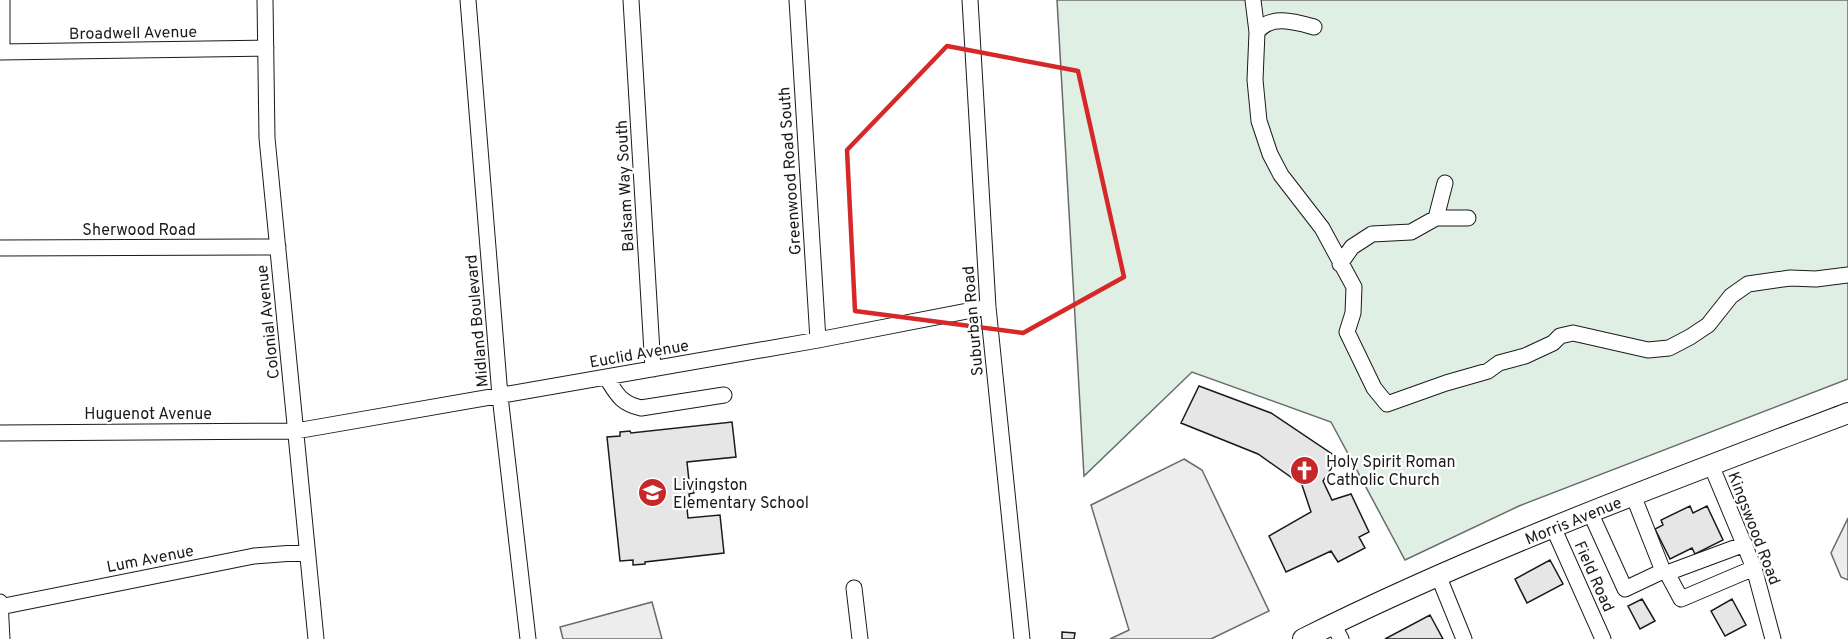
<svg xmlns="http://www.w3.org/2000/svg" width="1848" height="639" font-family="Overpass,sans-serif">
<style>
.green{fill:#e0efe3;stroke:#6a6a6a;stroke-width:1.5}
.parking{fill:#ededed;stroke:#6a6a6a;stroke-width:1.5}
.building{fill:#e6e6e6;stroke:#1a1a1a;stroke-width:1.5}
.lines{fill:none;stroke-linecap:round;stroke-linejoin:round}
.minor-casing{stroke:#1a1a1a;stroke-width:17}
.major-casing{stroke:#1a1a1a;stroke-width:22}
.minor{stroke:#fff;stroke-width:15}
.major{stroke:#fff;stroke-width:20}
.marked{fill:none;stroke:#d62828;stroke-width:4.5;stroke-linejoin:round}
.labels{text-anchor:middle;stroke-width:4.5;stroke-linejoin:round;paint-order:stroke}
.street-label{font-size:16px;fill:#1a1a1a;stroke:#fff}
.poi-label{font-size:16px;fill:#1a1a1a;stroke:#fff;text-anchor:start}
</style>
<rect width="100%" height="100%" fill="#fff"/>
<path class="green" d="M1057,0H1848V379L1519,506L1405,560L1331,422L1192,372L1084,476Z"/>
<path class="parking" d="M1184,459L1202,470L1269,611L1211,639H1110L1129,630L1091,505Z
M1848,518V580L1841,577L1831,553Z
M652,602L662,639H563L560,627Z"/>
<path class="building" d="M1199,386L1271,413L1338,458L1323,481L1332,500L1351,494L1369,532L1359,537L1365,548L1338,562L1331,551L1286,572L1269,536L1311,512L1302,485L1258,454L1181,423Z
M732,422L736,457L687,462L689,481H693L694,493L689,494L690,499H686L688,518L720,515L724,553L645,562V564L633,565V560L620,561L607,437L620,436V432L630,431L631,433Z
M1690,506L1693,513L1707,506L1723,540L1695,554L1692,548L1670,559L1655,529L1663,525L1661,520Z
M1550,560L1563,584L1527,603L1515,579Z
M1642,599L1655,621L1640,629L1628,606Z
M1732,599L1746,625L1725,636L1711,611Z
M1430,615L1443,639H1385Z
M1062,632L1075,633L1074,639H1062Z"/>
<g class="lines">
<defs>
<path id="minor" d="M2,0V52
M265,0L267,138L316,639
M468,0L500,396L528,639
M631,0L653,369
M797,0L818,340
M970,0L988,307L1022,639
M1253,0L1257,32
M1314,27C1296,22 1270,14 1257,32L1255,80L1259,121L1270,154L1281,175L1322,228L1354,287L1353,313L1347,332L1374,388L1387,404L1446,383L1488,371L1499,363L1525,356L1553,343L1560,336L1573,333L1648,350L1669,348L1690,337L1708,325L1731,296L1748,284L1790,278L1816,279L1848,275
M0,52L266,48
M1436,218L1445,183
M0,248L278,247
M1340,264L1352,247L1372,234L1411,232L1436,218H1468
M606,377C617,394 620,403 641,408L724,395
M0,433L296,431L818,340L988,307
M1711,465L1754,568L1773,639
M1590,512L1625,589L1663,571L1633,495
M1553,527L1603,639
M1745,544L1667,573L1681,599L1754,568
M1438,575L1464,639
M854,588L860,639
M0,602L2,639
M0,607L254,556L307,552
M1333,624L1341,639"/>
<path id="major" d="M1303,639C1479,551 1664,483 1848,413"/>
</defs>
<use href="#minor" class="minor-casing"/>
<use href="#major" class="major-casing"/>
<use href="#minor" class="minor"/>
<use href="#major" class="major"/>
</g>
<path class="marked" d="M947,46L1078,71L1124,277L1023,333L855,311L847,150Z"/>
<defs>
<symbol id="church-disc" viewBox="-11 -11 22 22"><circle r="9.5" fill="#c62828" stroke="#fff"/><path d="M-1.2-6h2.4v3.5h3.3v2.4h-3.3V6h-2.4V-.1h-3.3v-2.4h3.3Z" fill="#fff"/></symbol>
<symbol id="school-disc" viewBox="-11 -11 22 22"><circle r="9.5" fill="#c62828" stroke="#fff"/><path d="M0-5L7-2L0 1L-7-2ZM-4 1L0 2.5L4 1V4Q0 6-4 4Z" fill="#fff"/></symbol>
</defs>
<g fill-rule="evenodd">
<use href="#church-disc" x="1288" y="454" width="33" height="33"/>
<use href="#school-disc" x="636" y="476" width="33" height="33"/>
</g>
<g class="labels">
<g class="street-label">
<text transform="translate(133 32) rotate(-1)" y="6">Broadwell Avenue</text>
<text transform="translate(789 171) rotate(-94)" y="6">Greenwood Road South</text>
<text transform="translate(624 186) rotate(-93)" y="6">Balsam Way South</text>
<text x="139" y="235">Sherwood Road</text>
<text transform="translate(476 321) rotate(-95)" y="6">Midland Boulevard</text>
<text transform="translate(972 321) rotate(-95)" y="6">Suburban Road</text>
<text transform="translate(267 322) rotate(-96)" y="6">Colonial Avenue</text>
<text transform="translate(639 353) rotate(-10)" y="6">Euclid Avenue</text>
<text x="148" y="419">Huguenot Avenue</text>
<text transform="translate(1573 520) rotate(-22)" y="6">Morris Avenue</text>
<text transform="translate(1755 528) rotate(69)" y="6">Kingswood Road</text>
<text transform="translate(150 558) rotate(-11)" y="6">Lum Avenue</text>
<text transform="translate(1595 576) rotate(66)" y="6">Field Road</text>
</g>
<g class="poi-label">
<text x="1326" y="467">Holy Spirit Roman<tspan x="1326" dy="18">Catholic Church</tspan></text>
<text x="673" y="490">Livingston<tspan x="673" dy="18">Elementary School</tspan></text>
</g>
</g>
</svg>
